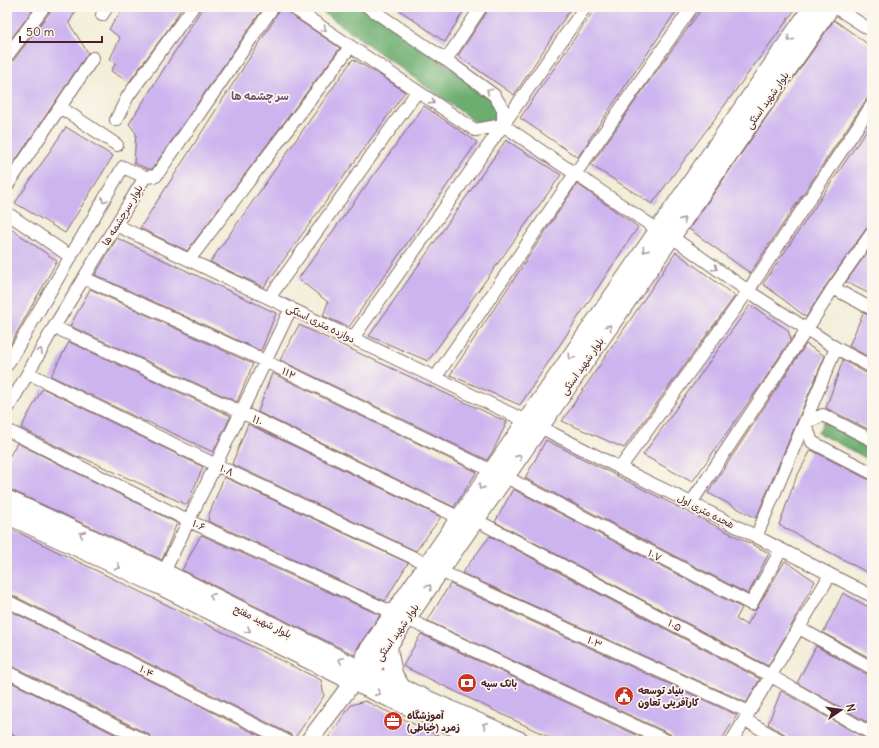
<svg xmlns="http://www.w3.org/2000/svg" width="879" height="748" font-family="Delius,'Playpen Sans Arabic',sans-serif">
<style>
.forest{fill:#6cad70;stroke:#5b664e}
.building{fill:#ccb4ef}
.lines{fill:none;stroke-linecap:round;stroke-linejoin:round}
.minor-casing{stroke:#856767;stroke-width:14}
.secondary-casing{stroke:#856767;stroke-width:19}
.minor{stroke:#fff;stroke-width:12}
.secondary{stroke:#fff;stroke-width:17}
.oneway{stroke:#ae9aa0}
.labels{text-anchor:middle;stroke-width:3.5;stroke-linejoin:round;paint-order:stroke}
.street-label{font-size:10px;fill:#4a1f2b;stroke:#fbf7ec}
.poi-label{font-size:10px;font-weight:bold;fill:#4a1f2b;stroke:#fbf7ec;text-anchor:start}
.neighbourhood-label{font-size:11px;font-weight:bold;fill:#785370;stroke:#fbf7ec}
</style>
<rect width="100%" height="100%" fill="#fbf7ec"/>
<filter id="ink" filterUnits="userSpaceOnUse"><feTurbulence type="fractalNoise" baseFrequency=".025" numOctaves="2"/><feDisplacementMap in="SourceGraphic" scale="8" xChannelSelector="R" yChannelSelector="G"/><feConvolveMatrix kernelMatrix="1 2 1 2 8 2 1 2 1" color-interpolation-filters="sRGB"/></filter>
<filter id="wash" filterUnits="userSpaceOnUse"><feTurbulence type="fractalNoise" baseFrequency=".012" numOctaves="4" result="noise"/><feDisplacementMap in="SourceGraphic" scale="16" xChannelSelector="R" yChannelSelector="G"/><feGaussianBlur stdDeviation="0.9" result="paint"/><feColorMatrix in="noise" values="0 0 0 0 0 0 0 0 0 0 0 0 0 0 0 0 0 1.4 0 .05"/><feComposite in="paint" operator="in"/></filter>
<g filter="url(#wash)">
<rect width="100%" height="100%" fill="#f2edd7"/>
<path class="forest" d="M316,7H370L500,105L498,113L492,123L478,124Z
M825,418L872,443V461L818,433Z"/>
<g id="blocks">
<path class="building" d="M7,7H35L7,44Z
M51,7H78L69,23L88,53L7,173V63H10L13,61L50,12Z
M124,7H182L169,28L129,82L111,71L116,63L110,59L120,38L109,29Z
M203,7H264L152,169H148L134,163L136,133L129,124Z
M280,7H284L288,13L340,48L187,251L140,228L274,20L273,19L279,11Z
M395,7H466L445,42Z
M490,7H572L514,95L458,56Z
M596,7H679L588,141H589L578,157H577L520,118Z
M703,7H797L652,204L591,165L643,90Z
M834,20L872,47V91L750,273L689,229Z
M353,59L383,77L405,92L264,287L210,262Z
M424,106L477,142L349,327L323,316L328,302L298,279Z
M872,122V226H869L866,229L827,284L806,317L763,284Z
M66,127L113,156L65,233L15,203Z
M506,140L561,175L428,361L369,336Z
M577,184L638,227L520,405L450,375Z
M7,226L57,261L7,350Z
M117,238L276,313L261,351L95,275Z
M872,246V295L846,282Z
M676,252L735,296L624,448L562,421Z
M90,289L253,364L237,402L70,326Z
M750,305L788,330L791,339L762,383L692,482L643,455Z
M863,313L872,316V359L849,346Z
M299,325L507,422L494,449L487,460L280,360Z
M69,342L231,416L213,452L146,421V422L51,376Z
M806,344L825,356L756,518L708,493Z
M843,360L868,374H872V431L826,408Z
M272,373L477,472L454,507L258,412Z
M42,389L44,390V389L203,467L187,505L79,456L78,457L21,428Z
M248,424L441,517L416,551L232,464Z
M546,440L769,553L748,594L525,478Z
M17,443L177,523L162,560L11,490L7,489V461Z
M811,450L869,480H872V575L779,525L796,478Z
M224,477L408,563L385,601L208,521L209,518L208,517Z
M513,489L742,608L736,619L747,625L785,561L815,581L788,632L768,666L495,522Z
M7,527L321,680L324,696L294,739L290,734L10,594H7Z
M201,535L380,615L358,647L355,655L182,570Z
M490,536L760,679L747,702H745L462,573Z
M450,584L737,715L721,741H674L673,737L670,734L428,621V620Z
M843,593L872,609V659L823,633Z
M7,609L270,741H152L151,737L148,734L10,665H7Z
M421,634L649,741H557L403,666Z
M816,646L868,675H872V725L797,683Z
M7,680L128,741H26L7,731Z
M781,691L868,740L870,741H789V738L786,735L768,724Z
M365,701L433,733L451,741H326L351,705Z"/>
</g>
</g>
<g filter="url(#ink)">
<use href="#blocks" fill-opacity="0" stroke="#856767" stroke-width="1"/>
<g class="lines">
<defs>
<path id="minor" d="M292,7L475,130L503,125L658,230
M368,7L446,60L494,95L503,109V125
M835,7L872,31
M102,15L107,7
M7,56L44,7
M446,60L481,7
M60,107L117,145
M116,120L128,96L193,7
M145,177L156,176L273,7
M7,186L93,58
M7,213L71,257
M116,225L526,421
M672,237L748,291L836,348L872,367
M189,260L350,47
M84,278L265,361L492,471
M833,288L872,309
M269,298L417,92
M54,327L241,412L460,518
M353,338L503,125L585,7
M7,365L123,167L145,177L54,327L7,410
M28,373L216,465L427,564
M435,378L575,174L692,7
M540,427L620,468L691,503L872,596
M7,430L189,521L394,613
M872,440L823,415L805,423L812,442L872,473
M620,468L748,291L872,105
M506,477L751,604L781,550
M691,503L807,329L833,288L872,233
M476,520L771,676L872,734
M756,537L836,348
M440,571L749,712
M164,572L291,308
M7,601L287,741
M407,619L667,741
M799,628L872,668
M7,672L145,741
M745,720L782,741
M7,739L11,741
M732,741L830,575"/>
<path id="secondary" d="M7,499L164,572L362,670L521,741
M7,515L158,585L353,682L485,741
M389,644V652L394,675L403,689
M362,670L377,662L831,7
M309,741L362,670L366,653L812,7"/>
</defs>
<use href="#minor" class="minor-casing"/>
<use href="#secondary" class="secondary-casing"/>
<use href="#minor" class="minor"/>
<use href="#secondary" class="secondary"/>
</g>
<defs><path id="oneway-chevron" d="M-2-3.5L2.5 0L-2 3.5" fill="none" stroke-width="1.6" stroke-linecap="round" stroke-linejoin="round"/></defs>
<g class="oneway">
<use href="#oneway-chevron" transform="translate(324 29) rotate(34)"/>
<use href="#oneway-chevron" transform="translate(790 39) rotate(125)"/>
<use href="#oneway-chevron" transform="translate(489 91) rotate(-142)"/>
<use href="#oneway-chevron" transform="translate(432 102) rotate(34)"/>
<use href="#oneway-chevron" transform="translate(104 200) rotate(120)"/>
<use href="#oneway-chevron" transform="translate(683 220) rotate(-55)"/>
<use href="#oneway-chevron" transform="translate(645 250) rotate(125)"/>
<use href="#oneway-chevron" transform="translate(715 268) rotate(35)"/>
<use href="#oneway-chevron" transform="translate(609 327) rotate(-55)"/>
<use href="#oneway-chevron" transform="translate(40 351) rotate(-60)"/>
<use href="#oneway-chevron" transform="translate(571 357) rotate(125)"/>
<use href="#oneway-chevron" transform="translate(519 457) rotate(-55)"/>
<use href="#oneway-chevron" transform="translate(481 487) rotate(125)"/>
<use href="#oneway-chevron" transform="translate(82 534) rotate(-155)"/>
<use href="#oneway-chevron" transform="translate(118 567) rotate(25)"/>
<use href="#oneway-chevron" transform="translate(429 587) rotate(-55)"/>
<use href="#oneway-chevron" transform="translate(212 596) rotate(-154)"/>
<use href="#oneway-chevron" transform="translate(248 630) rotate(26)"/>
<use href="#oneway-chevron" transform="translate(341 660) rotate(-154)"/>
<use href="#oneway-chevron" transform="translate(378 693) rotate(24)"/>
<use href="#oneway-chevron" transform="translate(485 725) rotate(-156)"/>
</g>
</g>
<defs>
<symbol id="bank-disc" viewBox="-11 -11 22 22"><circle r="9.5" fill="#c8321e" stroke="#fbf7ec"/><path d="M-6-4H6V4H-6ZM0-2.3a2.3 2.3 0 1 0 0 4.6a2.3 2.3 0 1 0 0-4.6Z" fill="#fff"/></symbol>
<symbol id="civic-disc" viewBox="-11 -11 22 22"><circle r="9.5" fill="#c8321e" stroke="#fbf7ec"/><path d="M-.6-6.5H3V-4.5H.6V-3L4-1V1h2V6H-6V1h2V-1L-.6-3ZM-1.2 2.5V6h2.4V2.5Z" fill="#fff"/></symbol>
<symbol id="office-disc" viewBox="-11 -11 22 22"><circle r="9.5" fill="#c8321e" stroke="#fbf7ec"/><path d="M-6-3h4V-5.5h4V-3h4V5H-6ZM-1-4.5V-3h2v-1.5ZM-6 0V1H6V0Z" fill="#fff"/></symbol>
</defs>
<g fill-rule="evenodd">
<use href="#bank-disc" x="456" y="672" width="22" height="22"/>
<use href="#civic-disc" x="613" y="685" width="22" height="22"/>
<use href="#office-disc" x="382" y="710" width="22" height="22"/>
</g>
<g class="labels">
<g class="street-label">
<text transform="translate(767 100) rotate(-55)" y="4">بلوار شهید استکی</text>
<text transform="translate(122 215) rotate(-59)" y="4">بلوار سرچشمه ها</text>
<text transform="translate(321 323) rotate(26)" y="4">دوازده متری استکی</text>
<text transform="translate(582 366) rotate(-55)" y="4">بلوار شهید استکی</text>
<text transform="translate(289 373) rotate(26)" y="4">۱۱۲</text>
<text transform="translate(258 420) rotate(26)" y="4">۱۱۰</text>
<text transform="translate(227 470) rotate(25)" y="4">۱۰۸</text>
<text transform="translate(706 511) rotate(27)" y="4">هجده متری اول</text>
<text transform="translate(199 525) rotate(24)" y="4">۱۰۶</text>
<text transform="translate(655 555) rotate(27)" y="4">۱۰۷</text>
<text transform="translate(263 621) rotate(26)" y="4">بلوار شهید مفتح</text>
<text transform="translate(675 625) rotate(28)" y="4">۱۰۵</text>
<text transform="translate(397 632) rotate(-55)" y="4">بلوار شهید استکی</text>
<text transform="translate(595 642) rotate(25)" y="4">۱۰۳</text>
<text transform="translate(147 671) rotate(27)" y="4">۱۰۴</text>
</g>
<g class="poi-label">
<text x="481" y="687">بانک سپه</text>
<text x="638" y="694">بنیاد توسعه<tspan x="638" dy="12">کارآفرینی تعاون</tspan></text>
<text x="407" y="719">آموزشگاه<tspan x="407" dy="12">زمرد (خیاطی)</tspan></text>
</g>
<g class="neighbourhood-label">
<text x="260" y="100">سر چشمه ها</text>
</g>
</g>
<rect width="879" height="748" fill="none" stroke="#fbf7ec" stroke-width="24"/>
<g transform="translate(841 710) rotate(77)" stroke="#fbf7ec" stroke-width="3" paint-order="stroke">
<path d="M0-3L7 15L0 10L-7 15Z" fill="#4a1f2b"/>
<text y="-6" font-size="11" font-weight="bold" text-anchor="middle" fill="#4a1f2b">N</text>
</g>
<path d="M20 36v6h82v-6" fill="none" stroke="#4a1f2b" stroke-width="2"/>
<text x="26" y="36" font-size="12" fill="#4a1f2b" stroke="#fbf7ec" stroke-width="3" paint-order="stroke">50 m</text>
</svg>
